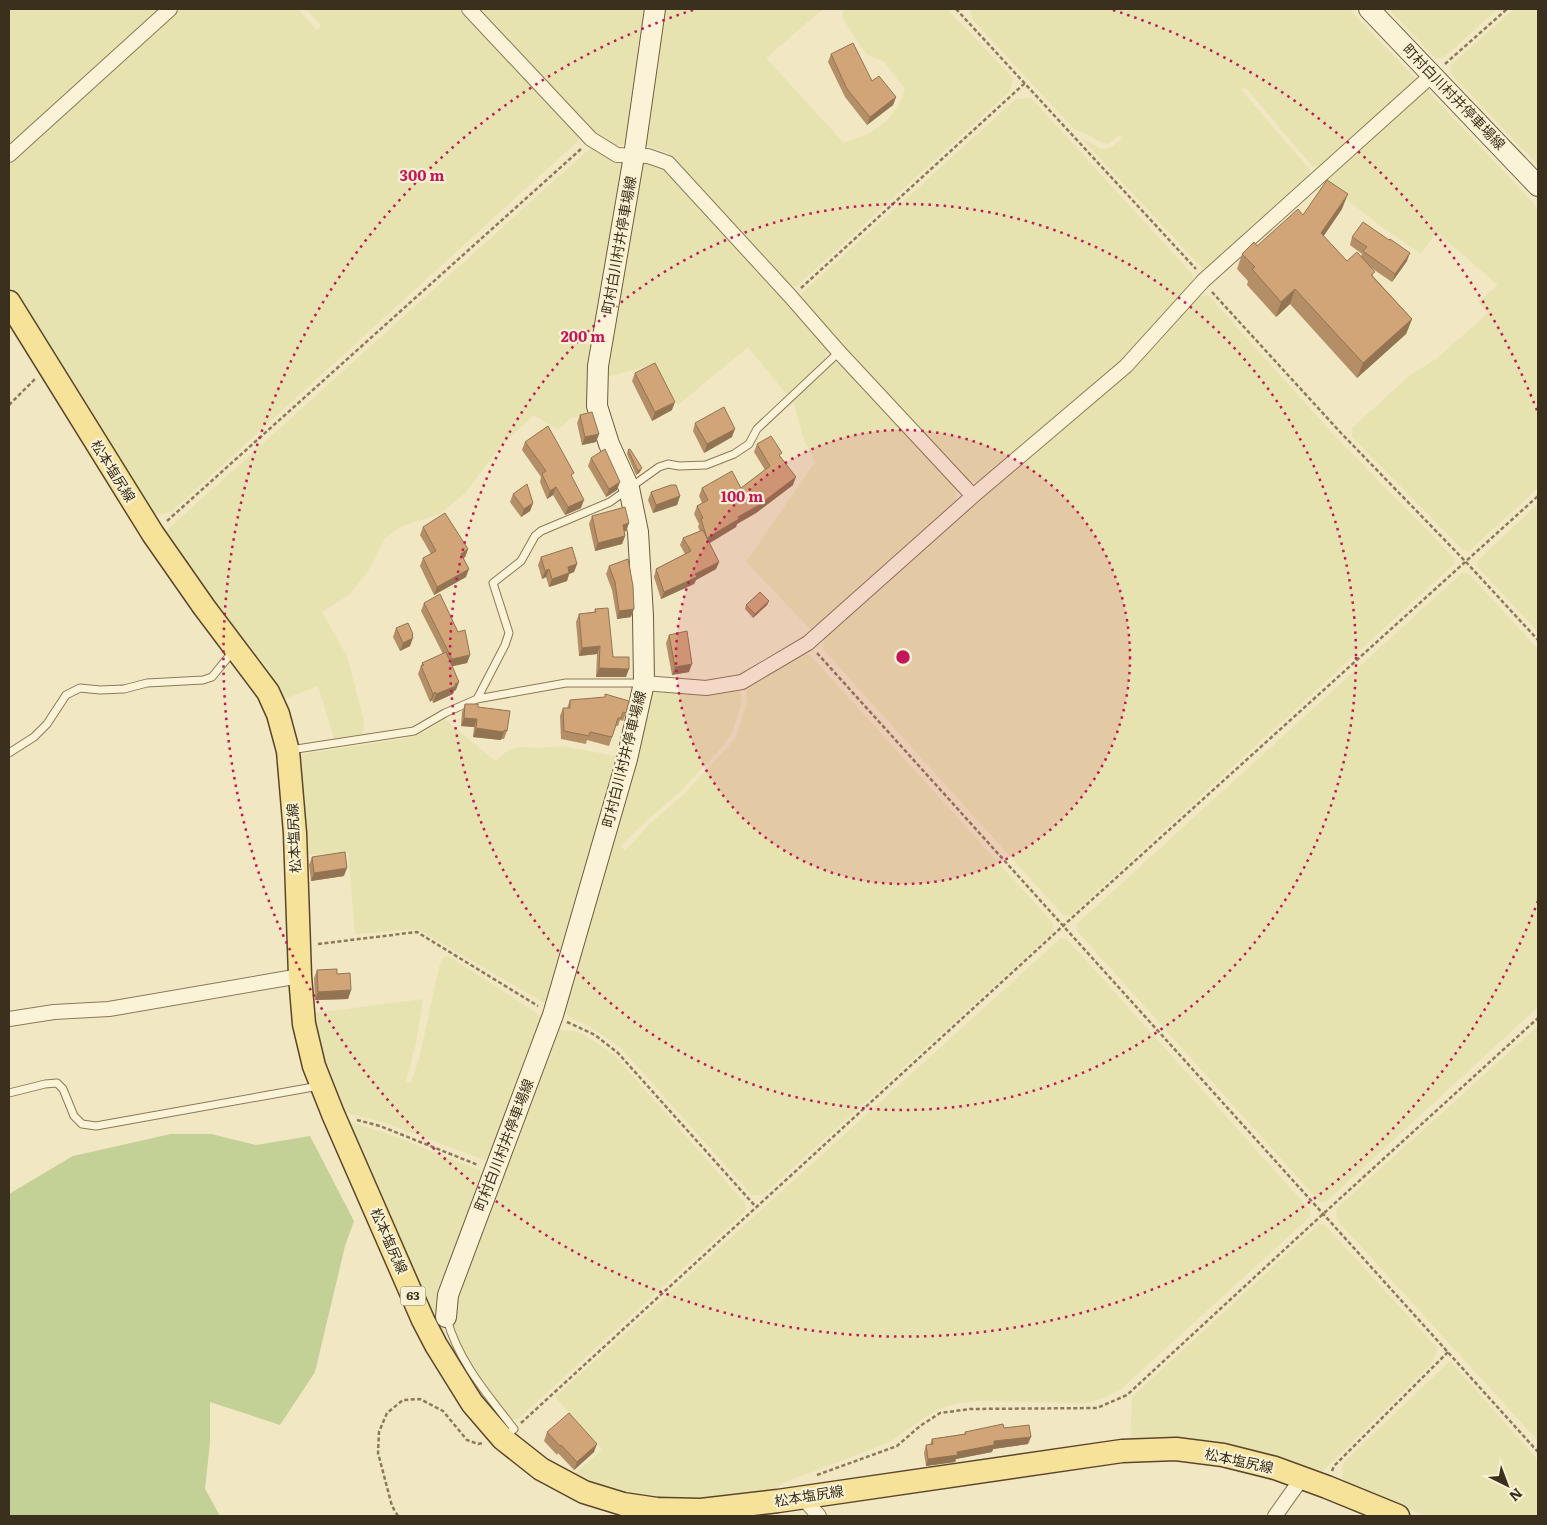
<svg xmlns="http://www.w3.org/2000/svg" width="1547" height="1525" font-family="Literata,'Noto Sans JP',serif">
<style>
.farmland{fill:#e7e3b0}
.green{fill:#c3d096}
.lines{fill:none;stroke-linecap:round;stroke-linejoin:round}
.lane-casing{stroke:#8c7958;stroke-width:9}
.street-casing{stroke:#8c7958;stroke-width:16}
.secondary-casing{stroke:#6e5a3c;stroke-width:22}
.primary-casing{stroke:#5a462d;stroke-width:25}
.path{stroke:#8c7958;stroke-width:2.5;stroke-dasharray:4 2.5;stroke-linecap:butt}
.lane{stroke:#fbf3d7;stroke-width:7}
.street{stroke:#fbf3d7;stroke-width:14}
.secondary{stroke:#fbf3d7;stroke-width:20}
.primary{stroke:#f6e299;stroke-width:22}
.wall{fill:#b48e66}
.shaded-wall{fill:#927453}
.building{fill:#d1a577;stroke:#927453}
.ring{fill:none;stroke:#c2185b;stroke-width:2.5;stroke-dasharray:2.5 5}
.labels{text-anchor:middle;stroke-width:4.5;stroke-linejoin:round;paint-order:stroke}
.shield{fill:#f8f1d3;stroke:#746954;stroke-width:1}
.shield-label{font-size:12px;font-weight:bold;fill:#3b2f1d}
.street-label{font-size:14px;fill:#3b2f1d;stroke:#f8f1d3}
.centre{fill:#c2185b;stroke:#f8f1d3;stroke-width:2.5}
.ring-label{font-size:15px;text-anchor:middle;font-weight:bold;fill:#c2185b;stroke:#f8f1d3;stroke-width:4.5;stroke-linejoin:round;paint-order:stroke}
</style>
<rect width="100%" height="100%" fill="#f1e7c3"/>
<path class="farmland" d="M9,9H159L9,146Z
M179,9H298L317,30L321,25L306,9H458L578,135V141L171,512L152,516L9,284V165Z
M476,9H650L631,139L622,145H613L585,125Z
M661,9H823L766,58L844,143L870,133L888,120L900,103L905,89L884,62L866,54L843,19L842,9H947L1013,78L1010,91L796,287L789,285L667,152L644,145Z
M970,9H1349L1417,80L1323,165L1313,167L1245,87L1241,90L1310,170V177L1209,268H1202L1081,138L1101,149L1110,148L1122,139L1119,135L1108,144L1100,142L1083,132L1076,131L972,19Z
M1389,9H1498L1444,57L1436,59Z
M1514,9H1538V165L1450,73L1451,65Z
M1426,89L1538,208V488L1469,551L1463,550L1352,437V428L1409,376L1436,359L1488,313L1478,302L1498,285L1436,232L1421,254L1382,227L1346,199L1326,180Z
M1031,98L1193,275L1191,285L1123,359L977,483L966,480L804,301L801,294L1016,99Z
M592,148L612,160L628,166L593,413L571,418L558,430L534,415L501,446L465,493L440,514L400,527L385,538L369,570L349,595L322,612L347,656L364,721L363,734L334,739L318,686L284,699L268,669L241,636L167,539L166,531L588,150Z
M642,162L664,169L828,347L825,359L787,395L748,347L678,405L652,365L602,378Z
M1208,295L1333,434L1455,559L1454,564L1070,916L1062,914L823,649L824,638L978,500L1123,378L1200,296Z
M834,363L844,364L956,486V502L812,631L746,562L815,462L804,440L793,400Z
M1538,504V632L1477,566L1478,560Z
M1462,573H1468L1538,649V1007L1326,1202H1320L1077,931V924Z
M802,654L810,655L1053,923V932L763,1195H752L620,1047L587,1025L572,1019L559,1005L648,690L708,692L739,689L742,696L740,709L732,733L723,746L682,790L645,822L621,846L625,851L649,825L684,794L735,739L747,703L746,688Z
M445,719L495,761L510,749L522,747L540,748L562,746L622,757L549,1001L546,1004L417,929L355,934L348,853L305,855L300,757L304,754L403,739L424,732Z
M1061,938L1067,939L1310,1210V1217L1120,1390L1102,1399L1086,1403L977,1401L956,1404L940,1409L924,1418L890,1442L783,1483L777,1488L764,1493L726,1498L673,1501L634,1497L572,1476L602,1450L555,1397Z
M448,956L534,1011L541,1018L542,1027L509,1118L501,1125L489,1159L485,1160L380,1121H377L344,1112L325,1070L314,1013L423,999L416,1043L406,1081L411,1083L420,1055L439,967L443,958Z
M1538,1026V1441L1337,1220L1336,1215L1337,1208Z
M557,1030L575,1031L585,1035L615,1056L745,1203L746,1211L518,1419H511L472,1365L457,1337L451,1312Z
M350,1122L386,1133L479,1170L484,1176L440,1318L447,1340L445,1341L392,1225L370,1167L347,1124Z
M1319,1224H1324L1438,1349L1432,1363L1318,1476L1130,1440L1132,1397Z
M1450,1361L1538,1460V1516H1426L1343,1482L1342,1469L1344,1462Z"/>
<path class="green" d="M171,1134H211L256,1145L310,1136L354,1221L345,1246L315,1372L280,1425L210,1402V1442L205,1489L220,1516H9V1194L73,1156Z"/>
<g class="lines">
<defs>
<path id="lane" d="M477,699L505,645L509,633L493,583L521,561L535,536L541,531L610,502L659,467L668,464L679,466L706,465L734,454L749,444L757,429L839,352
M290,750L414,731L445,713L477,699L566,683H643
M9,753L34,737L47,724L66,695L80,688L100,690L124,689L147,683L203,680L212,677L234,650
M9,1093L45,1084L57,1083L63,1089L74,1116L82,1124L96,1126L319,1086
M447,1319C458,1361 488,1395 514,1429L505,1437"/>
<path id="street" d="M469,9L591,139L617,155L648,156L668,163L791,297L839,352L973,496
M9,155L170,9
M644,683L706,688L742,682L808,643L973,496L1126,366L1203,281L1432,75
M9,1019L54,1012L109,1009L300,976
M802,1497L819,1516
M1275,1516L1302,1478"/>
<path id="secondary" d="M1369,9L1538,186
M446,1317L448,1295L553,1015L627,759L644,683L643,616L638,532L629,488L609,444L597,406L598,366L634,156L655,9"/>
<path id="primary" d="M9,302L153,534L204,607L268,692L278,714L288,751L295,833L300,976L304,1024L314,1066L333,1114L423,1320L436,1345L472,1403L503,1439L541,1469L584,1492L623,1504L657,1509L701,1510L778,1501L1122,1451L1176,1449L1223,1455L1275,1468L1327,1487L1398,1516"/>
</defs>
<use href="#lane" class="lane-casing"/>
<use href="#street" class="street-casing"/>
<use href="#secondary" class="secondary-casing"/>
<use href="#primary" class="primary-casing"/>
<path class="path" d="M956,9L1196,269
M1445,64L1507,9
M801,288L1025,83
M1212,292L1341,433L1466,562L1538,640
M9,405L36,378
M167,521L581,149
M817,653L1538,1452
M318,944L417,932L538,1006
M567,1022L595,1035L618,1053L756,1207
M357,1120L380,1126L478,1165
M521,1423L1064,925L1538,496
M1332,1471L1334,1466L1448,1352
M817,1475L897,1446L920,1426L940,1413L970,1409L1097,1408L1127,1395L1323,1214L1538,1018
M398,1516L392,1506L378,1453L379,1432L387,1413L403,1400L420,1399L443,1411L467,1440L478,1444L483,1443"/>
<use href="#lane" class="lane"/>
<use href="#street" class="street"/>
<use href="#secondary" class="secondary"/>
<use href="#primary" class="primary"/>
</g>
<path class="wall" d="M831,54L896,97L893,105L867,125L845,97L828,62Z
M1342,209L1323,236L1347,261L1361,256L1362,254L1350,245L1352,237L1407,261L1392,282L1370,267L1373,276L1412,319L1406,334L1357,378L1290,304L1276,317L1247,285L1248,281L1237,269L1242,254L1257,246L1303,215Z
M635,373L672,410L652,421L632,381Z
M580,415L599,434L596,442L582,445L577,423Z
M695,423L732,437L704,453L693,431Z
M525,442L572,478L581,508L565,515L553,495L547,499L540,482L541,477L522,450Z
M757,444L780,456L793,485L756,513L737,524L736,527L709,543L719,562L716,569L696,580L694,584L661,599L654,577L656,569L685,554L680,545L683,538L700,531L698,527L699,524L694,514L697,506L702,503L699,496L702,488H741L765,470L754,452Z
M628,450L640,472L636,475L627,454Z
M591,458L617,490L606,497L588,466Z
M651,492L680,496L677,505L653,513L648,500Z
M513,494L533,503L530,511L521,517L510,502Z
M592,516L629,523L626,531H624L625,536L622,544L595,551L589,524Z
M423,527L468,549L465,557L464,558L466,577L434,595L420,566L423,558L431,554L420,535Z
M541,557L577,564L574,572L569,574L567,581L549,587L546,577L542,579L538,565Z
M609,566L631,617L617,619L612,590L606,574Z
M769,601L767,605L753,618L745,609L746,605Z
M424,603L458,632L470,655L467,663L452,666L456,690L454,691L453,694L433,703L432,700L430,702L418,674L422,663L443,654L421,611Z
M595,609L613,657L626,677H596L597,654L579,656L576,622L579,614L594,612Z
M396,628L413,634L410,646L400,651L393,637Z
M669,635L689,672L672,675L666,643Z
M570,700L626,713L623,721L620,720L618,726H616L609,746L587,740L586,744L561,739L560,716L563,708H567Z
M465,704L478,707L507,731L504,739H501V740L473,737L474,727L461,726L462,712Z
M312,857L344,876L311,881L309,865Z
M317,970L337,974L351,990L348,999L315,1000L314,978Z
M1004,1428L1028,1444L993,1449L992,1452L956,1459L955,1462L926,1466L924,1453L926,1445H930L932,1439L964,1434L965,1432Z
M547,1432L594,1452L574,1470L558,1453L557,1455L544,1441Z"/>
<path class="shaded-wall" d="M896,97L893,105L867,125L870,117Z
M1348,194L1342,209L1315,249L1321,233Z
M1410,253L1407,261L1392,282L1395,274Z
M1295,289L1290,304L1276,317L1281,302Z
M1412,319L1406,334L1357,378L1363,363Z
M675,402L672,410L652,421L655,412Z
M735,429L732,437L704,453L707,444Z
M599,434L596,442L582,445L585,437Z
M642,468L640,472L636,475L638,471Z
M796,477L793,485L756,513L737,524L736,527L705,546L707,538Z
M620,482L617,490L606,497L609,489Z
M556,487L553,495L547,499L550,491Z
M680,496L677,505L653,513L656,505Z
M584,500L581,508L565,515L568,507Z
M533,503L530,511L521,517L524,509Z
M629,523L626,531L620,533L623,525Z
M625,536L622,544L595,551L598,543Z
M468,549L465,557L458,562L461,554Z
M719,562L716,569L696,580L694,584L661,599L664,592L695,574Z
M577,564L574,572L569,574L567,581L549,587L552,579L568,567Z
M469,569L466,577L434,595L437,587Z
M549,569L546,577L542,579L545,571Z
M769,601L767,605L753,618L755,614Z
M634,609L631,617L617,619L619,611Z
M413,634L411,639L413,638L410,646L400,651L403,643Z
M600,646L597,654L579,656L582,648Z
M470,655L467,663L449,667L452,659Z
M692,664L689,672L672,675L675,667Z
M599,668L629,669L626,677H596Z
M459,682L456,690L454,691L453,694L433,703L436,694Z
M435,692L432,700L430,702L433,694Z
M464,718L477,719L474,727L461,726Z
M476,728L504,732L501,740L473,737Z
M347,868L344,876L311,881L314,873Z
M351,990L348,999L315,1000L318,992Z
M1031,1437L1028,1444L993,1449L992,1452L956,1459L955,1462L926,1466L928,1459L957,1452L994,1441Z
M597,1444L594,1452L574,1470L577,1462Z"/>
<path class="building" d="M853,43L872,81L879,76L896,97L870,117L847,89L831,54Z
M1327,180L1348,194L1321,233L1347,261L1357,252L1375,272L1371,275L1412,319L1363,363L1295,289L1281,302L1252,269L1255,267L1242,254L1254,242L1257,246L1298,209L1303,215Z
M1363,222L1389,240L1390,239L1410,253L1395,274L1363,251L1367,247L1352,237Z
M655,363L675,402L655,412L635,373Z
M724,407L735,429L707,444L695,423Z
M592,412L599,434L585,437L580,415Z
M548,426L574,473L571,475L584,500L568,507L556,487L550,491L542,474L546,471L525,442Z
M771,436L782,453L779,455L796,477L759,505L738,517L739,519L707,538L701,519L703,518L697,506L708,500L702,488L732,471L741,488L770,466L757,444Z
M605,449L620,482L609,489L591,458Z
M630,449L642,468L638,471L628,450Z
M527,484L533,503L524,509L513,494Z
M671,485H676L680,496L656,505L651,492Z
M625,507L629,523L623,525L625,536L598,543L592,516Z
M445,513L468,549L461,554L469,569L437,587L423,558L436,551L423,527Z
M703,530L719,562L695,574L697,577L664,592L656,569L691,551L683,538Z
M572,547L577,564L568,567L569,573L552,579L549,569L545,571L541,557Z
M628,559L633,586L634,609L619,611L615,582L609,566Z
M760,592L769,601L755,614L746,605Z
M440,594L458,632L465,630L470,655L452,659L424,603Z
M608,608L613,657H629V669L599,668L600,646L582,648L579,614L596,612L595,609Z
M408,623L413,634L412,635L413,638L403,643L396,628Z
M687,631L692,664L675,667L669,635Z
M446,652L459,682L455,684L456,686L436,694L435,692L433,694L421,666L424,665L422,663Z
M605,694L629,701L626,713L623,712L621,718H618L612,737L590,732L589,736L564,731L563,708H570V700L605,697Z
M465,704H478V707L510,711L507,731L504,730V732L476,728L477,719L464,718Z
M345,852L347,868L314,873L312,857Z
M337,969V974L350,973L351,990L318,992L317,970Z
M569,1413L597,1444L577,1462L561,1445L560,1446L547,1432Z
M1003,1424L1004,1428L1029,1425L1031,1437L994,1441V1445L957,1452L958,1455L928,1459L926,1445L933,1444L932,1439L966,1434L965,1432Z"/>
<circle cx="903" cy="657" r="227" fill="#c2185b" fill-opacity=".12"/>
<g class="ring">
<circle cx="903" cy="657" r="227"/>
<circle cx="903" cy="657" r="453"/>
<path d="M1538 901A680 680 0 1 1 693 10M1113 10A680 680 0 0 1 1538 413"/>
</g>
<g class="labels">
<rect class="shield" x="400.5" y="1286.5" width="25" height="19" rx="4"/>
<g class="shield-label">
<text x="413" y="1300">63</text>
</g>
<g class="street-label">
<text transform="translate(1454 97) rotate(46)" y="5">町村白川村井停車場線</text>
<text transform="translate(619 245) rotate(-80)" y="5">町村白川村井停車場線</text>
<text transform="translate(113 471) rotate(58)" y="5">松本塩尻線</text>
<text transform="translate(624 759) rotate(-76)" y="5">町村白川村井停車場線</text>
<text transform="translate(294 838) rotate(-93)" y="5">松本塩尻線</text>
<text transform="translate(504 1145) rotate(-69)" y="5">町村白川村井停車場線</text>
<text transform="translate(389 1241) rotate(66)" y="5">松本塩尻線</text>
<text transform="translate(1239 1461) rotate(12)" y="5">松本塩尻線</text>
<text transform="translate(809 1496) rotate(-9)" y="5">松本塩尻線</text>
</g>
</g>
<circle cx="903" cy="657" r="8" class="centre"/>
<g class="ring-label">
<text x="422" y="181">300 m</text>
<text x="583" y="342">200 m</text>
<text x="742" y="502">100 m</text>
</g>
<rect width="1547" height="1525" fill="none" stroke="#3b2f1d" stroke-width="20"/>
<g transform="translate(1507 1485) rotate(138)" stroke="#f8f1d3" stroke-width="4" paint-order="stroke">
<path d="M0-4L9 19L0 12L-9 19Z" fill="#3b2f1d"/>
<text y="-8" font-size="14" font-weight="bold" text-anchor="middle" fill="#3b2f1d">N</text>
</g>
</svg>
